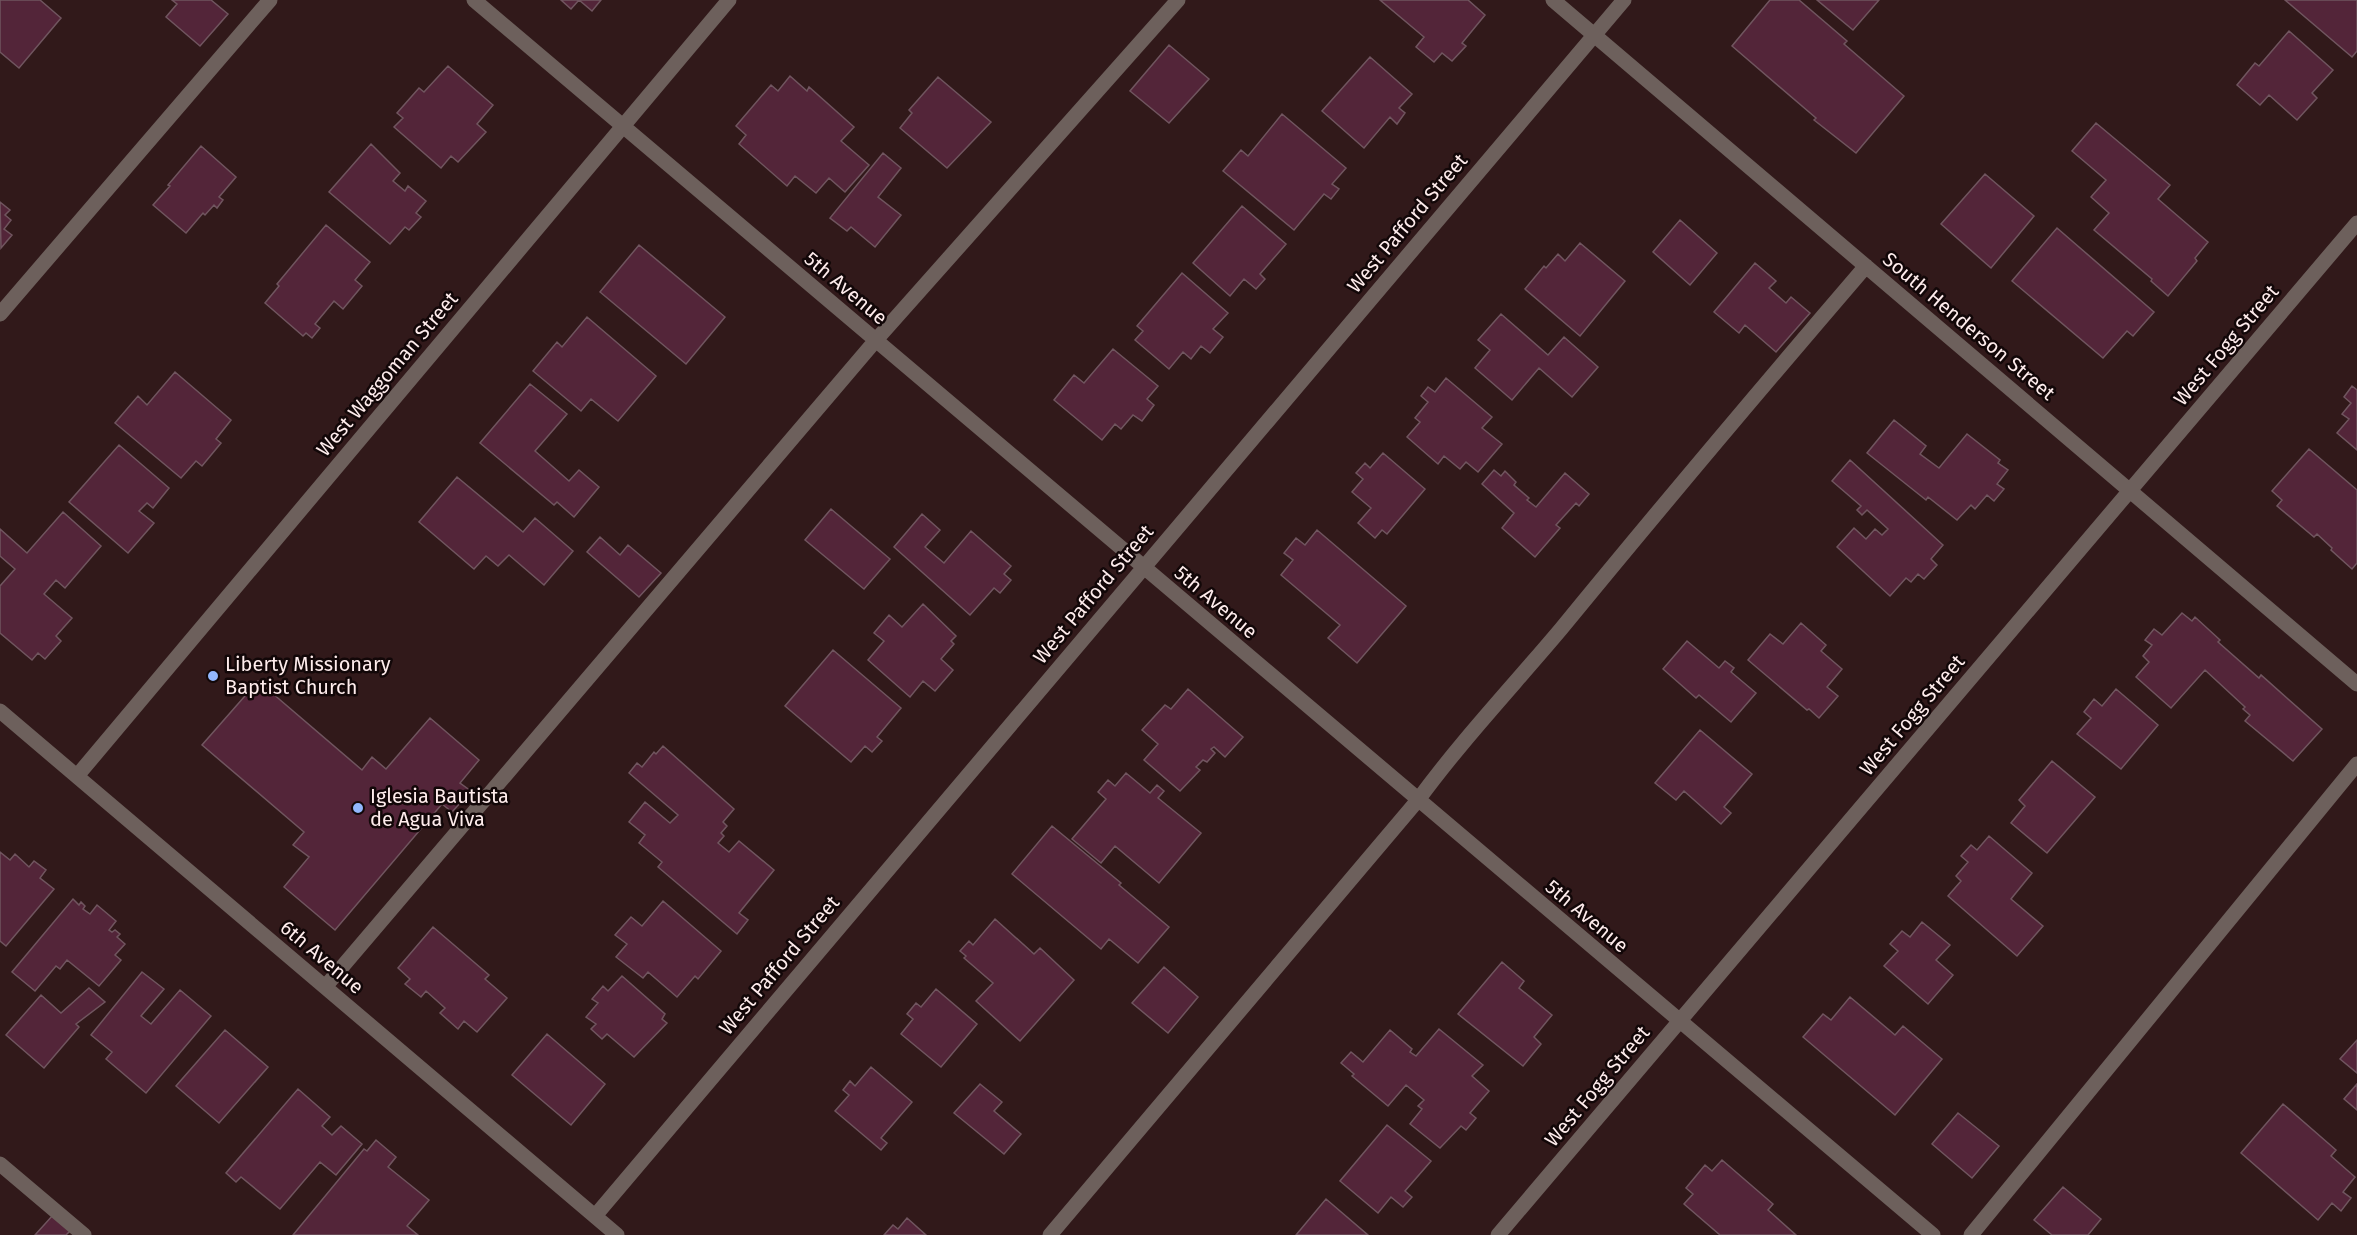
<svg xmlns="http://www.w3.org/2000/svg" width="2357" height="1235" font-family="'Fira Sans',sans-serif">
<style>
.building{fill:#532539;stroke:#70555f;stroke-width:1.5}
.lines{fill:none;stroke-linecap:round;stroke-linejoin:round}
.minor{stroke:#6d605c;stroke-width:15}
.poi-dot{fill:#92b7fd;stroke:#120708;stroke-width:2}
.labels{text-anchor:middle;stroke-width:5;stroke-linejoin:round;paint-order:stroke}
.street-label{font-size:20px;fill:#feecec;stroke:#120708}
.poi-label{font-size:20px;fill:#feecec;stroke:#120708;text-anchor:start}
</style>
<rect width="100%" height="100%" fill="#31191a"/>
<path class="building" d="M0,0H40L61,18L19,68L0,52Z
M172,0H211L228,14L200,46L166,17L177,4Z
M561,0H601L592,11L579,0L571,9Z
M1380,0H1468L1485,15L1462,43L1466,46L1452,61L1442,53L1434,62L1416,47L1424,37Z
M1770,0H1799L1847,41L1844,44L1904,96L1856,153L1814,120L1816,118L1732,46Z
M1817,0H1879L1853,30Z
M2285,0H2357V51L2352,57Z
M2289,31L2333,70L2312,93L2317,98L2297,120L2269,95L2260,105L2237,85L2255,63L2259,66Z
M1169,45L1209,79L1169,123L1130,91Z
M1370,57L1412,94L1399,108L1405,113L1397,124L1390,117L1364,148L1322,111Z
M448,66L493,105L477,124L486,132L458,162L451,156L441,168L394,127L403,118L397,113L419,88L424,92Z
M790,76L807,91L809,87L854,127L841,141L869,165L845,192L829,178L816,193L795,176L787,186L739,144L746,135L736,126L771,85L778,91Z
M938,77L991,122L947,168L900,128L912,113L909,110Z
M1282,114L1346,168L1332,184L1339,189L1331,199L1324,194L1294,230L1223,171L1241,150L1248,156Z
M2096,123L2170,185L2158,199L2208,242L2195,258L2197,261L2168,296L2151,281L2152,279L2094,230L2109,213L2091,197L2106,180L2072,151Z
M371,144L400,173L393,181L405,191L408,186L426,201L416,213L421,217L409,230L405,227L390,244L329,192Z
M201,146L236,177L219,197L223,200L217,208L214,205L205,215L203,213L186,233L153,205L170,186L168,185Z
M883,153L901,168L878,197L901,215L875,247L851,227L847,231L830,218Z
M1985,174L2034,216L1991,268L1941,224Z
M0,202L10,210L5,215L11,220L4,229L12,235L1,248Z
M1242,206L1286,244L1260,274L1265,279L1256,289L1244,279L1230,296L1193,263Z
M1680,220L1717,253L1690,285L1653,252Z
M326,225L370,262L355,280L362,286L343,309L334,301L315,324L320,328L312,338L306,333L303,336L265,303L279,286L277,284Z
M2057,228L2154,312L2133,336L2127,331L2103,358L2012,281Z
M1580,243L1625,281L1580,336L1525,289L1544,266L1546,268L1558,254L1565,261Z
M639,245L725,317L686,364L600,292Z
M1755,263L1776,281L1769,288L1786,303L1791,297L1810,313L1776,352L1745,325L1739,333L1714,312Z
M1182,273L1228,313L1213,329L1223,337L1210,353L1201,346L1191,359L1183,352L1169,369L1135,340L1143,331L1137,326Z
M1501,314L1548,355L1564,337L1598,367L1572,397L1539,368L1512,400L1475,368L1490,350L1478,340Z
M587,317L656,376L618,421L591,399L581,411L533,371L557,342L562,347Z
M1113,349L1158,386L1147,399L1154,405L1142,421L1133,415L1121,429L1115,424L1102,440L1054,400L1074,375L1084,383Z
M175,372L231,420L216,439L221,443L202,466L196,461L181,478L115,423L138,396L147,405Z
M1446,378L1492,417L1482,428L1502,444L1478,472L1466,462L1460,469L1444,456L1438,464L1407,437L1420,422L1415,418L1428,402L1421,396L1428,387L1435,392Z
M530,384L567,414L535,451L569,481L579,470L599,487L574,517L557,502L554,505L480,443Z
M2352,386L2357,390V450L2337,433L2349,419L2342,414L2351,403L2344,397Z
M1894,420L1926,446L1920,454L1939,468L1967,434L2000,460L1998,463L2008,470L1997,484L2004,489L1994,501L1987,495L1975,509L1971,505L1957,520L1928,497L1926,500L1867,453Z
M119,445L169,488L153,508L147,503L139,511L154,523L128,553L69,502Z
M2309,449L2357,490V563L2352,569L2331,550L2332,548L2317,534L2314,537L2277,506L2282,500L2272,491Z
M1383,453L1425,489L1387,534L1382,530L1375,538L1358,523L1371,508L1352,492L1363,479L1356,473L1365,463L1370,468Z
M1850,460L1943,545L1931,559L1937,565L1924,579L1918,574L1911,582L1906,578L1890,596L1837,547L1854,528L1866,539L1875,529L1882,535L1888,529L1867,510L1862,515L1857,510L1861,506L1832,481Z
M1494,470L1501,476L1505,471L1516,482L1514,485L1529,498L1527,500L1536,507L1565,473L1589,494L1579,506L1576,503L1556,525L1560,528L1535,557L1502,528L1514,513L1482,484Z
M457,477L523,532L535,518L573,551L544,585L509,555L498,566L486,556L474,569L419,522Z
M831,509L890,559L864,589L805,540Z
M63,512L101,546L65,588L56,580L44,594L72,618L56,636L61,641L45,659L38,653L32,660L0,633V586L15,569L0,556V529L27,553Z
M922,514L940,530L925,547L944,563L971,531L1011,566L1004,574L1011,580L1000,593L994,588L970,615L894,547Z
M1317,530L1406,606L1357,663L1328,638L1340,625L1281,575L1293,560L1284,553L1296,538L1305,545Z
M600,537L620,555L628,545L661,573L639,597L587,552Z
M923,604L956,636L951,641L954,644L941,659L953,670L935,691L923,681L910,697L868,660L884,641L874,633L889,615L902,627Z
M2182,613L2192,621L2195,617L2220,640L2218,642L2259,678L2261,675L2322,729L2293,761L2245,721L2250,715L2243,709L2245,707L2205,670L2171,708L2136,677L2149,662L2143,656L2152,645L2145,640L2154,629L2162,635Z
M1801,623L1826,645L1821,651L1842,669L1827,687L1838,696L1819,718L1809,709L1807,710L1748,660L1770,634L1783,644Z
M1687,641L1719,668L1725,661L1734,668L1731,672L1756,693L1731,722L1699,695L1696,698L1663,669Z
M833,650L901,708L877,737L882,741L872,752L865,746L851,762L785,706Z
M258,681L362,770L372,757L386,769L430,718L479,760L460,783L471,791L452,812L442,804L335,930L284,887L309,857L293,845L304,832L202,745Z
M1188,689L1243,737L1225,757L1214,747L1211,749L1215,753L1207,762L1203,760L1196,767L1200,770L1180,791L1144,760L1158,744L1142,730L1165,705L1171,709Z
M2116,689L2158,725L2121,769L2077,734L2091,718L2084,712L2094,699L2102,706Z
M1700,730L1752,774L1724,807L1731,813L1721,824L1684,791L1676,800L1655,783Z
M663,746L734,809L723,822L727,826L721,833L724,836L718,843L729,852L739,841L774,870L739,913L748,920L737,934L658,867L662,862L639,843L645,835L629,822L645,802L670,823L678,815L629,773L637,763L642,767L654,752L656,754Z
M2052,761L2095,797L2047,853L2011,823L2025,806L2019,800Z
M1126,773L1150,793L1157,785L1164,791L1158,798L1201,833L1159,883L1115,846L1101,863L1072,839L1106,799L1098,792L1108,780L1115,786Z
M1052,826L1121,883L1119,885L1169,927L1138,963L1109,939L1101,949L1012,874Z
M1989,836L2032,873L2011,899L2043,926L2017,956L1948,896L1961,881L1956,876L1968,862L1961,856L1971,845L1977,850Z
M0,852L10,860L15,854L29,867L34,861L46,870L40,878L54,889L6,946L0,941Z
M73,899L79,905L81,902L85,906L83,909L90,914L97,905L116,921L109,930L112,932L115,930L120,934L117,937L125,944L115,955L121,960L99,986L67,960L60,969L56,966L35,991L12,972Z
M663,901L721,951L698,979L695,976L677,997L648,972L643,978L616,957L627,944L615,935L631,917L642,926Z
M995,919L1034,954L1040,948L1074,980L1020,1041L976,1001L993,983L964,958L966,956L960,951L969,941L973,945Z
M1922,922L1950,945L1936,960L1953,975L1928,1004L1884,966L1898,951L1890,944L1902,931L1910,937Z
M433,927L489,975L485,979L507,998L477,1032L464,1021L458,1029L440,1013L445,1008L426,991L421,997L405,984L410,979L398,968Z
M1502,962L1524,981L1519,988L1552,1015L1534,1037L1541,1044L1523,1066L1458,1014Z
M1164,967L1198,997L1168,1033L1132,1003Z
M142,972L164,989L141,1016L151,1024L180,990L211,1016L146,1093L106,1059L112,1052L91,1035Z
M622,976L665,1014L662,1019L667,1023L634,1057L607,1034L602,1039L591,1029L596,1024L586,1017L598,1003L592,999L603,986L608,991Z
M89,988L105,1002L76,1024L79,1027L44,1068L6,1035L41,995L61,1013Z
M936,989L977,1024L941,1067L901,1034L913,1019L907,1014L916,1003L921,1007Z
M1850,997L1895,1035L1903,1026L1942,1059L1895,1115L1803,1037L1823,1014L1831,1020Z
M1439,1029L1483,1065L1472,1076L1489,1091L1470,1113L1476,1118L1466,1130L1461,1126L1440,1148L1410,1124L1422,1109L1418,1106L1424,1100L1406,1085L1388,1106L1352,1076L1354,1074L1341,1063L1351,1052L1363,1062L1390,1030L1412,1049L1410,1052L1416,1056Z
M225,1030L268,1067L219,1123L176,1086Z
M547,1034L605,1084L571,1125L512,1075Z
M2357,1040V1073L2340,1059Z
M871,1067L912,1102L881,1138L887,1143L881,1150L835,1111L849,1095L843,1090L850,1081L855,1086Z
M980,1084L1002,1102L994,1111L1021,1134L1004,1154L954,1113Z
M2357,1084V1110L2344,1099Z
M298,1089L330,1117L322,1126L332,1135L341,1126L362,1144L336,1175L320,1162L280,1209L241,1177L236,1182L226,1173Z
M2283,1104L2336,1150L2331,1156L2355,1177L2343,1192L2351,1198L2341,1211L2332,1203L2318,1220L2241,1153Z
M1958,1113L1999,1146L1972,1178L1932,1144Z
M1387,1125L1431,1161L1405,1191L1412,1197L1403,1207L1391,1197L1378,1213L1340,1181Z
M376,1140L396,1157L388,1167L429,1200L407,1226L418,1235H293L364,1149L367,1151Z
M1722,1160L1773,1204L1768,1210L1796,1235H1720L1684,1204L1693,1194L1686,1188L1705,1165L1712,1171Z
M2063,1187L2101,1219L2088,1235H2052L2034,1220Z
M1326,1199L1368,1235H1296Z
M53,1215L70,1231L66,1235H35Z
M907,1218L926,1235H884L893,1225L898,1229Z"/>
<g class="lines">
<path class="minor" d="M474,0L1933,1235
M1553,0L2357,684
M0,314L270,0
M0,711L617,1235
M77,776L729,0
M325,987L876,340L1178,0
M0,1164L84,1235
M595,1216L1624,0
M1050,1235L1418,800C1462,740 1513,686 1561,629C1661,507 1763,386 1866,266
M1498,1235L2357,223
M1971,1235L2357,764"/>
</g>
<g class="poi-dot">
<circle cx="213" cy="676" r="6"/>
<circle cx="358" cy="808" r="6"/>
</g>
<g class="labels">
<g class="street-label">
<text transform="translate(1407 223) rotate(-50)" y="7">West Pafford Street</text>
<text transform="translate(846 288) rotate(40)" y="7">5th Avenue</text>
<text transform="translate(1969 326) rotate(40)" y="7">South Henderson Street</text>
<text transform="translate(2226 345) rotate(-50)" y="7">West Fogg Street</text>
<text transform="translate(387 374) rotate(-50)" y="7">West Waggoman Street</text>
<text transform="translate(1093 594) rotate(-50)" y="7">West Pafford Street</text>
<text transform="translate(1216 602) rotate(40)" y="7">5th Avenue</text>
<text transform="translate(1912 715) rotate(-50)" y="7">West Fogg Street</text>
<text transform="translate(1587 916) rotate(40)" y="7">5th Avenue</text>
<text transform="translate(322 957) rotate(40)" y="7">6th Avenue</text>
<text transform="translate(779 965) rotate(-50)" y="7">West Pafford Street</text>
<text transform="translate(1597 1086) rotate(-50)" y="7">West Fogg Street</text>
</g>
<g class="poi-label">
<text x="225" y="671">Liberty Missionary<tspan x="225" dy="23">Baptist Church</tspan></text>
<text x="370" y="803">Iglesia Bautista<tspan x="370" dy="23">de Agua Viva</tspan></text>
</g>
</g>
</svg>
